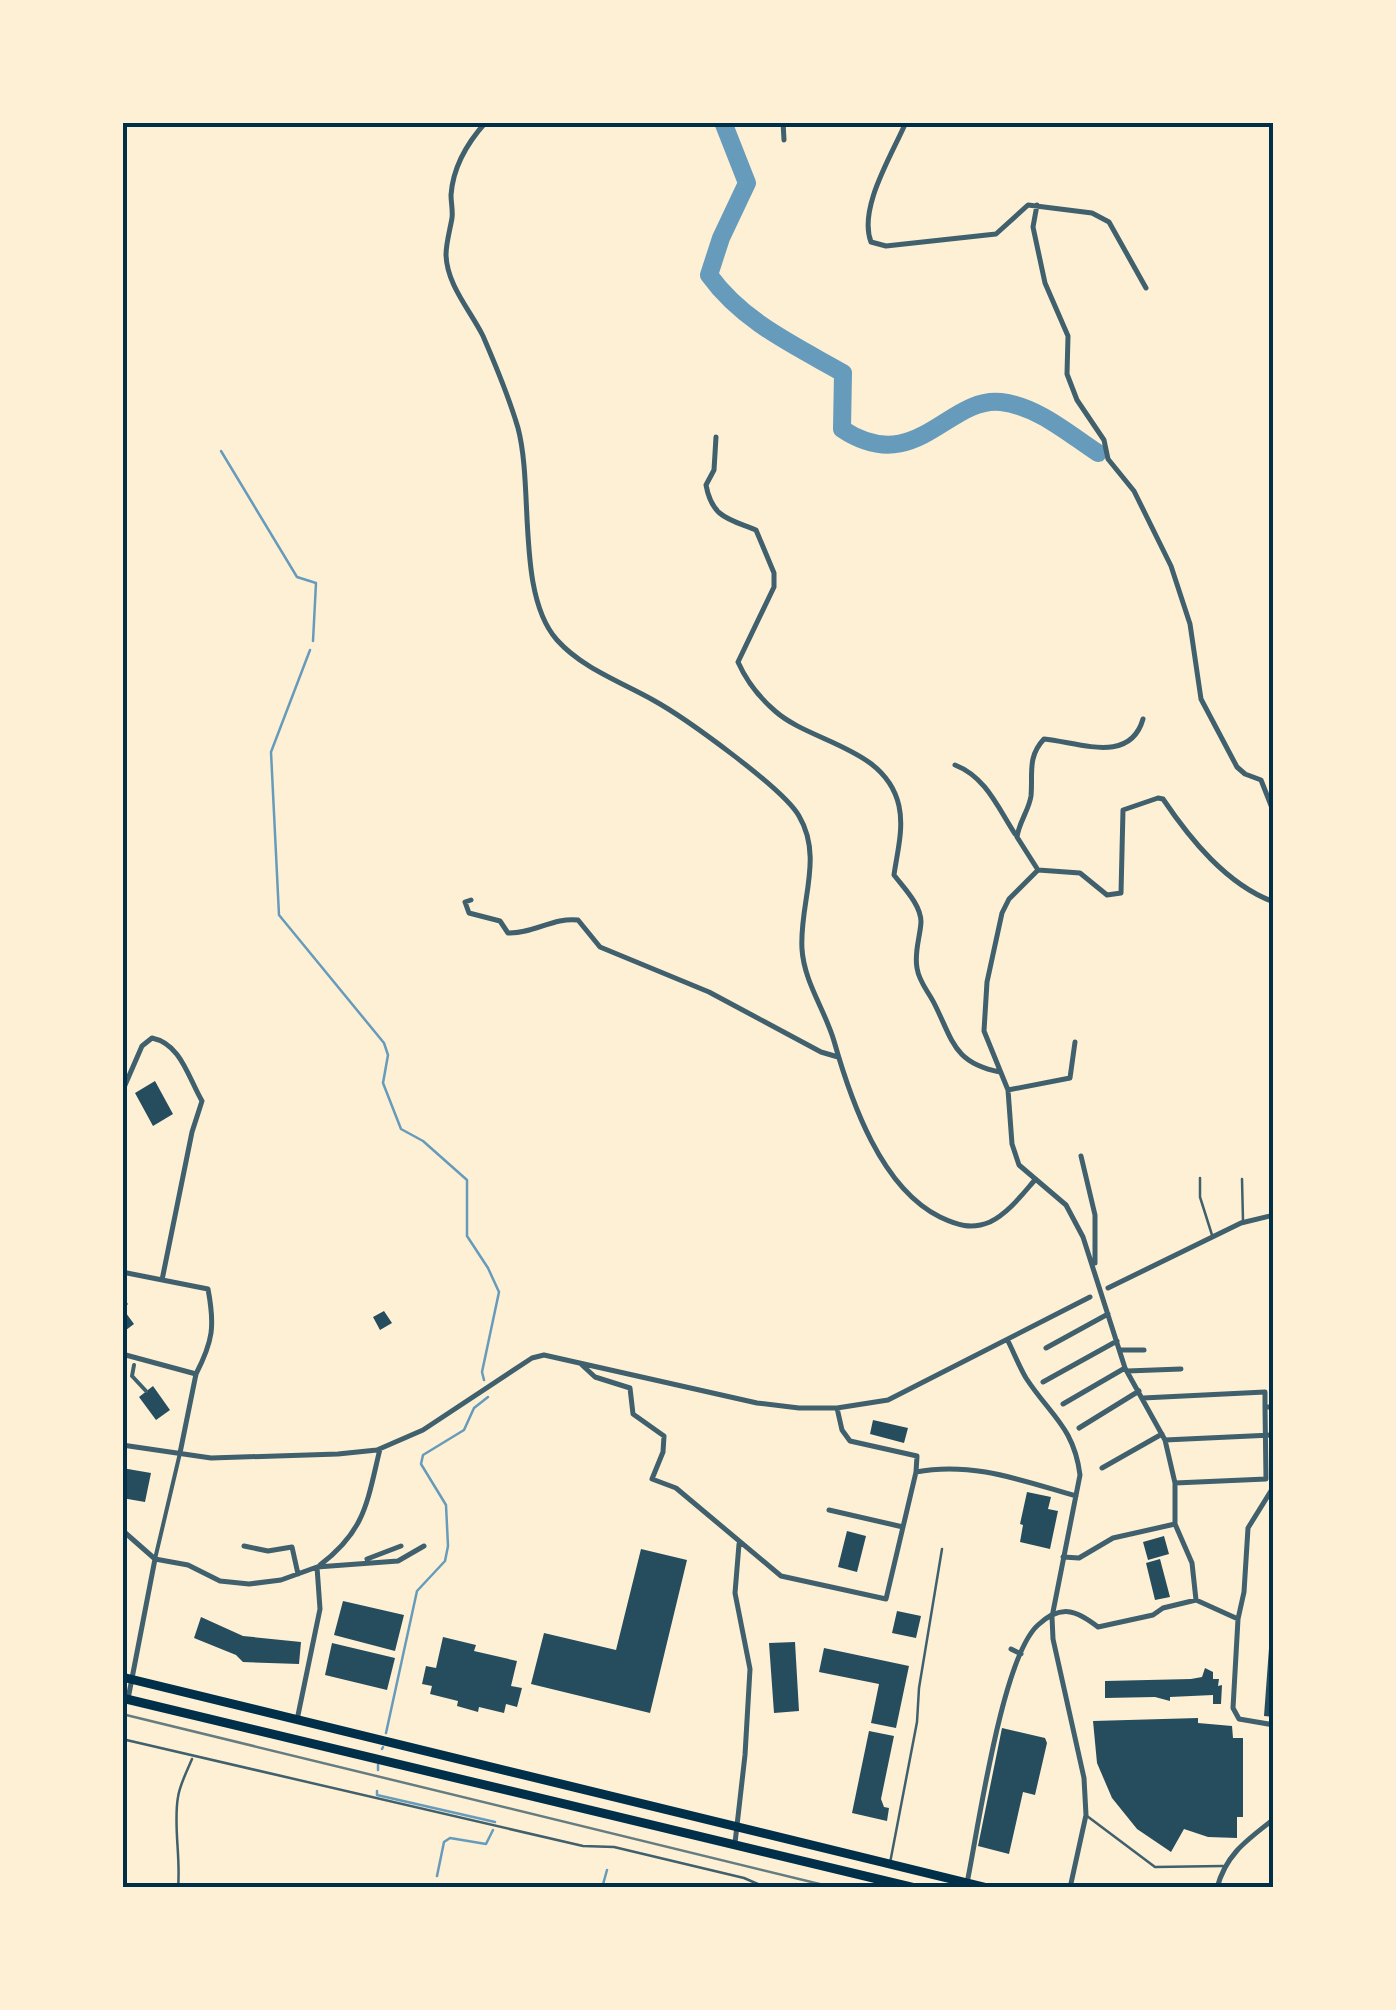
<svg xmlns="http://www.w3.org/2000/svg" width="1396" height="2010" font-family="'IBM Plex Sans',sans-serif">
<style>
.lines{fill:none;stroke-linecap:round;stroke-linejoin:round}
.stream{stroke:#669bbc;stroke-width:2.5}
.river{stroke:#669bbc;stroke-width:18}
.building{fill:#264d5e}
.service{stroke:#3f606c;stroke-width:2.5}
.pedestrian{stroke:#3f606c;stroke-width:4}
.minor{stroke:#3f606c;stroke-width:5}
.primary{stroke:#003049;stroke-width:9}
.rail{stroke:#657d81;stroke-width:2.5}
.neatline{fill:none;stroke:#003049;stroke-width:4}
</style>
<rect width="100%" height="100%" fill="#fdf0d5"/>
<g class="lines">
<path class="stream" d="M221,451L297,577L316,583L313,641
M310,650L271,752L279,915L384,1043L388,1055L383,1083L401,1129L423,1141L467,1180V1236L488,1268L499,1292L482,1372L484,1380
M386,1733L417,1591L445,1561L448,1546L446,1505L421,1464L423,1455L464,1430L474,1408L488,1397
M382,1749L383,1747
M378,1770V1765
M377,1791V1795L495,1822
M437,1876L444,1842L450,1838L486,1844L493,1830
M602,1888L607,1870"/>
<path class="river" d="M723,122L747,183L721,238L709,275C743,322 794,345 843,373L842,429C916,478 948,396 1001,402C1037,406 1069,434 1098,453"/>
</g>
<path class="building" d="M155,1081L173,1114L153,1126L135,1093Z
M122,1297L128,1304L123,1309L134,1324L122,1333Z
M384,1311L392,1323L380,1330L373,1317Z
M153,1386L170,1410L156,1420L139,1397Z
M873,1420L908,1428L904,1443L870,1434Z
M122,1468L151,1473L145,1502L122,1498Z
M1027,1492L1051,1497L1048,1509L1058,1511L1050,1549L1020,1542L1023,1525L1020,1524Z
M847,1531L866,1536L857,1572L838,1567Z
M1164,1536L1169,1554L1148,1560L1143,1542Z
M641,1549L687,1560L650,1713L531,1684L544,1633L616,1650Z
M1160,1559L1170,1597L1155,1600L1146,1563Z
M343,1601L404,1615L395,1651L334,1635Z
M897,1611L921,1616L916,1638L892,1633Z
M201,1617L243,1636L301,1642L299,1664L243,1662L236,1655L194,1638Z
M1271,1621H1274V1717L1264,1716Z
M443,1637L476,1645L474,1651L517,1661L511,1686L522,1688L517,1707L506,1704L504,1713L479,1707L478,1712L457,1706L458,1701L430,1694L432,1686L422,1684L426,1666L436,1668Z
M795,1642L799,1711L774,1713L769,1643Z
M332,1643L395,1658L387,1690L325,1675Z
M824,1648L909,1666L896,1728L871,1723L879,1684L819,1672Z
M1205,1668L1213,1672V1679H1219L1218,1686L1222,1685L1221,1704H1213V1695L1170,1697V1701L1155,1697L1105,1698V1681L1191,1679L1202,1677Z
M1198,1718V1723L1232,1726L1233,1738H1243V1817H1237V1838L1208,1837L1184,1829L1171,1852L1137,1829L1112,1798L1097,1763L1093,1721Z
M1002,1728L1045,1738L1047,1743L1035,1795L1023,1792L1009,1854L978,1846Z
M869,1731L894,1736L881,1799L884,1807L889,1808L887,1821L852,1813Z"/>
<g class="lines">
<path class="service" d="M1200,1178V1197L1212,1235
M1242,1179L1243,1221
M122,1739L583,1846L614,1847L744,1878L767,1888
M1087,1816L1155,1867L1223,1866
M890,1863L917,1722L919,1688L942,1549
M178,1888C181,1858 173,1825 178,1797C180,1784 187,1771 192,1759"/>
<path class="pedestrian" d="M134,1365L132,1376L146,1391
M155,1559L180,1453"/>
<path class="minor" d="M486,122C467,143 453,166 451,195C451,203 453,210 452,218C450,230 446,243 446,255C447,285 470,310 483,336C496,366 509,397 518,428C534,488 516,594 557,640C582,668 621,682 653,700C684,717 783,788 799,816C824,858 799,904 802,949C804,982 825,1010 834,1041C851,1101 881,1188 940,1217C957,1225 971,1230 990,1222C1008,1213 1021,1196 1034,1181
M783,122L784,140
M906,122C892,155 858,208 871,242L886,246L996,234L1028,205L1092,213L1109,222L1146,288
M1037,205L1033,227L1045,283L1068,336L1067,374L1077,400L1104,440L1108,459L1134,491L1171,566L1190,624L1201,699L1237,767L1245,774L1261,780L1274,813
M716,437L714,470L706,485C712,518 729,519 756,530L774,573V587L738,662C746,680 760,698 775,711C811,743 886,747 899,806C904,829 897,853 894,875C904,888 921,905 921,922C920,938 914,952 917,968C919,982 928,991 934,1003C953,1040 953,1063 1000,1072
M955,765C986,777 998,808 1015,834
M1038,870L1017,837C1019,822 1029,810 1031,796C1033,774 1027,757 1044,739C1078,742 1130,765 1143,719
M471,900L465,902L469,913L500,921L508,933C533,934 554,917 578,920L600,947L709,992L821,1052L838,1057
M1008,1090L1070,1078L1075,1042
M122,1092L142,1046L152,1038C181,1044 188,1077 202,1101L192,1132L162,1280
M1081,1156L1095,1215V1263
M122,1272L208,1289C215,1326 213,1341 196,1374L122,1354
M1108,1288L1241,1223L1274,1215
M1008,1341C1014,1353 1019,1366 1026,1378C1050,1415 1074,1427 1080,1475L1052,1617L1053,1639L1084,1778L1086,1815L1070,1888
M1046,1348L1108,1314
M1120,1350H1144
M581,1364L595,1377L630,1388L633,1414L664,1436L663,1452L652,1479L676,1488L781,1576L886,1599L903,1527L829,1510
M1127,1371L1181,1369
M1043,1382L1117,1341
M1143,1398L1265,1392V1407H1274
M1063,1404L1125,1368
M1265,1407L1266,1479
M837,1408L842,1430L850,1441L917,1456L916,1472L903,1527
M1079,1428L1139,1391
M1165,1440L1274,1435
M122,1445L211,1458L338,1454L377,1450L423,1430L532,1358L544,1355L757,1403L799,1408H837L888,1400L1090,1297
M180,1453L196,1374
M1102,1468L1162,1434
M916,1472C972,1461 1023,1481 1076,1496
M1175,1483L1266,1479
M1274,1486L1248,1528L1244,1592L1238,1619L1233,1708L1239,1719L1274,1725
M122,1530L155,1559L128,1699
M244,1546L268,1551L292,1547L298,1574
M1063,1557L1079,1558L1113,1538L1175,1524
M155,1559L188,1565L220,1581L249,1584L281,1580L317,1567L398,1561L424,1546
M367,1559L401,1546
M320,1565C366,1530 367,1502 380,1449
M1196,1600L1192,1563L1175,1524V1483L1165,1440L1125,1368L1083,1237L1066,1205L1019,1165L1012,1144L1008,1090L984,1031L987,982L1002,913L1009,899L1038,870L1080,873L1107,895L1121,893L1123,810L1158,798L1163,799C1190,839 1227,885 1274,902
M1011,1649L1021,1654
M297,1720L320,1609L317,1567
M735,1843L745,1755L750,1669L735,1593L739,1544
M967,1883C978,1830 1002,1657 1038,1625C1061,1604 1076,1610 1098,1627L1153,1615L1163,1608L1196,1600L1238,1619
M1217,1888C1226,1854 1247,1840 1274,1819"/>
<path class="primary" d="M122,1677L988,1888
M122,1698L915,1888"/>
<path class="rail" d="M122,1714L836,1888"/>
</g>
<rect width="1396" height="2010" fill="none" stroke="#fdf0d5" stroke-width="250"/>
<rect x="125" y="125" width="1146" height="1760" class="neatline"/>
</svg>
